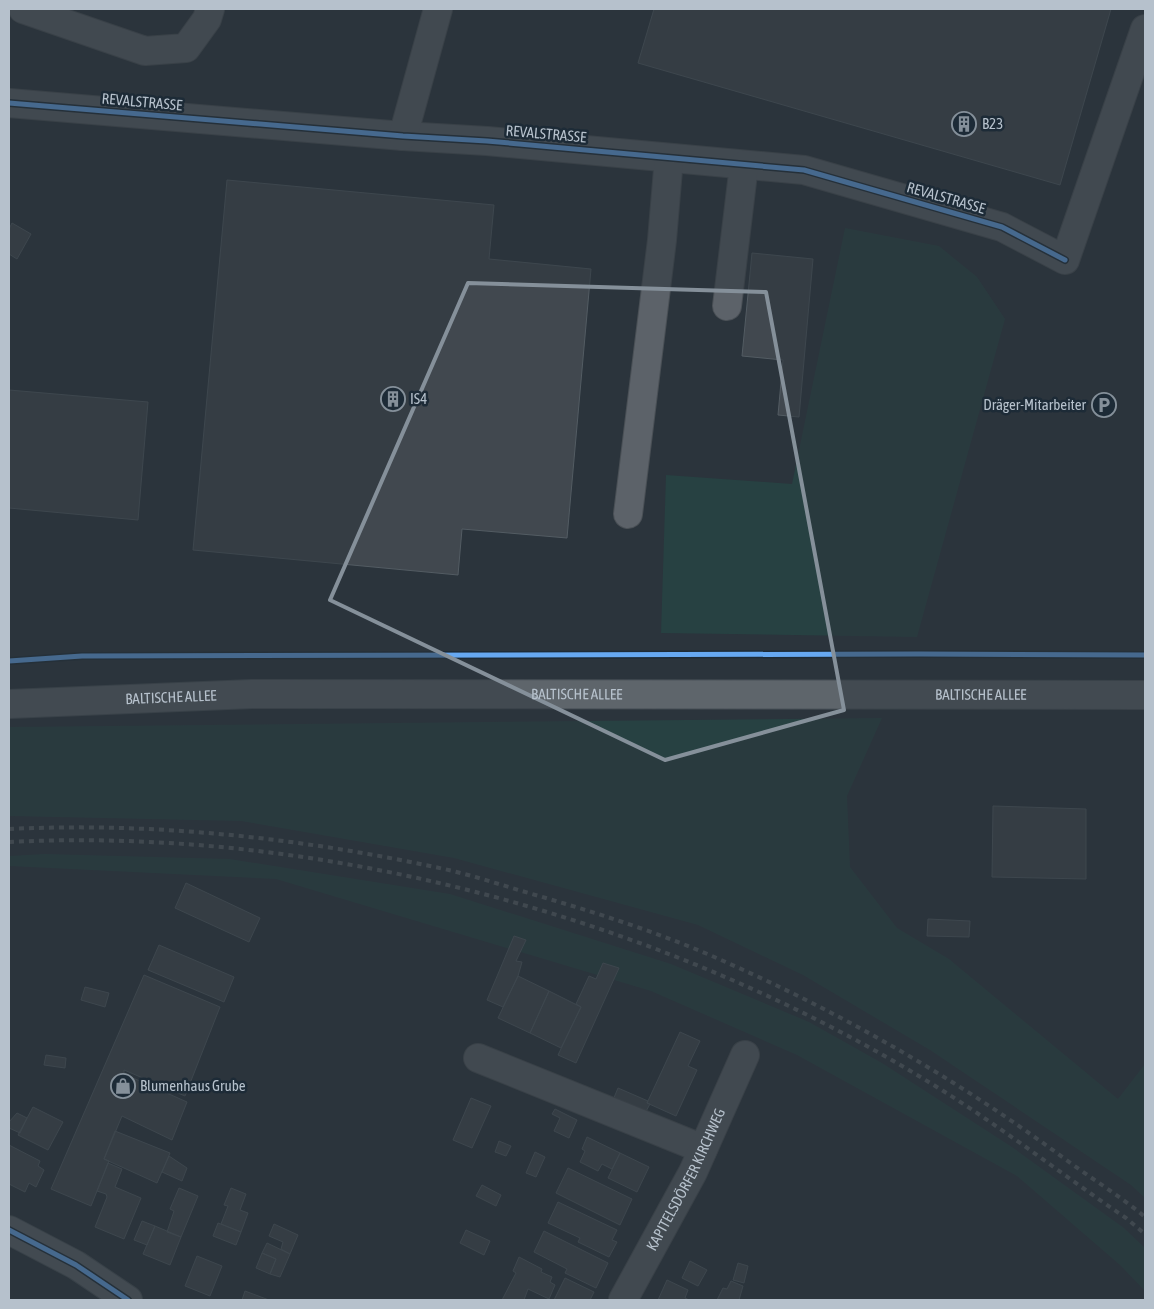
<svg xmlns="http://www.w3.org/2000/svg" width="1154" height="1309" font-family="'Asap Condensed',sans-serif">
<style>
.green{fill:#274142}
.building{fill:#41484f;stroke:#535c63}
.lines{fill:none;stroke-linecap:round;stroke-linejoin:round}
.minor-casing{stroke:#4a5056;stroke-width:30}
.major-casing{stroke:#495158;stroke-width:30}
.minor{stroke:#5c6269;stroke-width:28}
.major{stroke:#5e656b;stroke-width:28}
.rail{stroke:#5a6167;stroke-width:4;stroke-dasharray:5 5;stroke-linecap:butt}
.cycleway-casing{stroke:#1d2b37;stroke-width:8}
.cycleway{stroke:#66a8f1;stroke-width:5}
.marked{fill:none;stroke:#85909a;stroke-width:4;stroke-linejoin:round}
.labels{text-anchor:middle;stroke-width:5;stroke-linejoin:round;paint-order:stroke}
.street-label{font-size:15px;fill:#b6c1cc;stroke:#1d2b37}
.poi-label{font-size:15px;fill:#b6c1cc;stroke:#1d2b37;text-anchor:start}
</style>
<rect width="100%" height="100%" fill="#2b343c"/>
<path class="green" d="M845,228L939,246L977,277L1005,319L917,637L661,633L666,475L792,484Z
M882,718L847,796L850,867L897,928L949,959L1118,1099L1145,1064V1198L1131,1185L930,1050L803,975L698,925L454,858L241,821L9,816V727Z
M45,854L230,859L450,894L671,964L809,1022L882,1063L1012,1147L1124,1228L1145,1248V1291L1120,1265L1017,1176L797,1055L651,991L276,879L9,866V856Z"/>
<path class="building" d="M654,9H1111L1060,185L638,63Z
M227,180L494,205L489,259L591,269L567,538L462,529L458,575L193,550Z
M12,223L31,234L17,259L9,254V229Z
M752,253L813,259L799,417L778,415L783,360L742,356Z
M9,390L148,402L138,520L9,508Z
M993,806L1086,809V879L992,877Z
M186,883L260,918L249,942L175,908Z
M928,919L970,921L969,937L927,936Z
M514,936L526,940L516,961L522,962L518,976L503,1007L487,1000Z
M159,945L234,977L224,1002L148,970Z
M603,963L619,968L576,1063L558,1055L581,1007L576,1004L589,976L596,979Z
M144,975L220,1007L185,1096L124,1070V1074L187,1102L172,1140L122,1116L104,1159L109,1161L91,1206L51,1189Z
M518,976L549,991L530,1033L498,1018Z
M85,987L109,993L105,1007L81,1000Z
M549,991L581,1007L561,1048L530,1033Z
M680,1032L700,1041L688,1066L697,1070L676,1116L647,1103Z
M46,1055L66,1058L65,1068L44,1065Z
M618,1088L648,1101L647,1103L650,1104L644,1115L613,1100Z
M471,1098L491,1106L472,1148L453,1140Z
M33,1107L63,1122L48,1150L18,1135Z
M555,1109L577,1120L569,1138L554,1131L560,1118L552,1114Z
M17,1113L27,1118L20,1133L9,1128V1122Z
M115,1131L170,1153L157,1183L104,1159Z
M587,1137L620,1153L612,1169L602,1164L598,1171L580,1162L585,1151L582,1149Z
M499,1141L511,1146L506,1156L495,1152Z
M9,1145L40,1161L38,1166L44,1170L36,1187L29,1183L25,1192L9,1184Z
M535,1152L545,1157L536,1177L526,1173Z
M620,1153L649,1167L637,1192L608,1178Z
M169,1156L187,1168L182,1181L162,1172Z
M108,1163L122,1169L115,1187L141,1198L124,1239L95,1227L107,1197L106,1194L97,1191Z
M568,1168L632,1199L620,1225L556,1193Z
M482,1185L501,1195L496,1206L476,1196Z
M179,1188L198,1196L181,1237L167,1232L174,1211L170,1209Z
M231,1188L246,1194L240,1210L248,1213L241,1232L221,1224L228,1206L224,1205Z
M558,1202L617,1230L612,1240L617,1242L609,1257L578,1242L580,1238L548,1223Z
M142,1221L155,1226L147,1245L134,1240Z
M218,1223L241,1232L236,1245L213,1236Z
M274,1224L298,1235L290,1254L281,1249L283,1242L269,1236Z
M155,1226L181,1237L170,1265L143,1254Z
M466,1230L490,1241L484,1255L460,1243Z
M544,1231L608,1263L596,1288L565,1273L567,1269L534,1252Z
M267,1243L290,1254L280,1277L270,1274L276,1259L262,1253Z
M262,1253L276,1259L270,1274L256,1268Z
M197,1256L222,1266L210,1296L185,1286Z
M519,1257L542,1269L541,1272L552,1277L550,1282L555,1285L549,1299L528,1289L524,1300H502L516,1273L513,1271Z
M690,1261L707,1270L698,1286L682,1278Z
M738,1263L748,1266L744,1283L733,1280Z
M565,1278L594,1292L590,1300H554Z
M667,1280L688,1290L685,1298L689,1300H658Z
M731,1281L743,1286L739,1300H717L723,1288L727,1289Z
M245,1291L269,1300H242Z"/>
<g class="lines">
<defs>
<g id="minor">
<path d="M23,9L145,51L186,48L207,19L210,9"/>
<path d="M9,103L403,136L487,141L804,170L1002,227L1065,260L1145,29"/>
<path d="M403,136L438,9"/>
<path d="M727,306L744,165"/>
<path d="M628,514L662,240L669,158"/>
<path d="M478,1058L703,1149"/>
<path id="s1" d="M623,1300L693,1172L745,1055"/>
</g>
<g id="major">
<path id="s2" d="M9,704L252,694L1145,695"/>
<path d="M9,1230L76,1265L128,1300"/>
</g>
</defs>
<use href="#minor" class="minor-casing"/>
<use href="#major" class="major-casing"/>
<use href="#minor" class="minor"/>
<use href="#major" class="major"/>
<path class="rail" d="M9,829C154,822 302,838 444,869C476,876 507,887 539,896C604,915 669,936 730,964C849,1017 961,1082 1065,1159C1092,1179 1120,1196 1145,1217
M9,842C323,826 664,919 932,1084C999,1125 1061,1174 1126,1218L1145,1234"/>
<defs>
<path id="cycleway" d="M9,103L403,136L487,141L804,170L1002,227L1065,260
M9,661L82,656L919,654L1145,655
M9,1230L76,1265L128,1300"/>
</defs>
<use href="#cycleway" class="cycleway-casing"/>
<use href="#cycleway" class="cycleway"/>
</g>
<path d="M0 0H1154V1309H0ZM468,283L766,292L844,710L665,760L330,600Z" fill="#2b343c" fill-opacity=".55" fill-rule="evenodd"/>
<path class="marked" d="M468,283L766,292L844,710L665,760L330,600Z"/>
<defs>
<symbol id="building-ring" viewBox="-11 -11 22 22"><circle r="9.5" fill="#1d2b37" stroke="#85909a" stroke-width="1.5"/><path d="M-4-6H4V6H1V3H-1V6H-4ZM-2.5-4.3h1.7v1.8h-1.7ZM.8-4.3h1.7v1.8H.8ZM-2.5-1h1.7V.8h-1.7ZM.8-1h1.7V.8H.8Z" fill="#85909a"/></symbol>
<symbol id="parking-ring" viewBox="-11 -11 22 22"><circle r="9.5" fill="#1d2b37" stroke="#85909a" stroke-width="1.5"/><path d="M-3.5-5.5H1a3.5 3.5 0 0 1 0 7H-1V5.5H-3.5ZM-1-3.4V-.6H.8a1.4 1.4 0 0 0 0-2.8Z" fill="#85909a"/></symbol>
<symbol id="shop-ring" viewBox="-11 -11 22 22"><circle r="9.5" fill="#1d2b37" stroke="#85909a" stroke-width="1.5"/><path d="M-5-2.5h2.3a2.7 3.5 0 0 1 5.4 0H5L5.5 6h-11ZM-1.5-2.5h3a1.5 2.3 0 0 0-3 0Z" fill="#85909a"/></symbol>
</defs>
<g fill-rule="evenodd">
<use href="#building-ring" x="950" y="110" width="28" height="28"/>
<use href="#building-ring" x="379" y="385" width="28" height="28"/>
<use href="#parking-ring" x="1090" y="391" width="28" height="28"/>
<use href="#shop-ring" x="109" y="1072" width="28" height="28"/>
</g>
<g class="labels">
<g class="street-label">
<text transform="translate(142 102) rotate(5)" y="5">REVALSTRASSE</text>
<text transform="translate(546 134) rotate(5)" y="5">REVALSTRASSE</text>
<text transform="translate(946 198) rotate(16)" y="5">REVALSTRASSE</text>
<text dy="5" stroke="none"><textPath href="#s2" startOffset="568">BALTISCHE ALLEE</textPath></text>
<text dy="5" stroke="none"><textPath href="#s2" startOffset="972">BALTISCHE ALLEE</textPath></text>
<text dy="5" stroke="none"><textPath href="#s2" startOffset="162">BALTISCHE ALLEE</textPath></text>
<text dy="5" stroke="none"><textPath href="#s1" startOffset="136">KAPITELSDÖRFER KIRCHWEG</textPath></text>
</g>
<g class="poi-label">
<text x="982" y="129">B23</text>
<text x="410" y="404">IS4</text>
<text x="1086" y="410" text-anchor="end">Dräger-Mitarbeiter</text>
<text x="140" y="1091">Blumenhaus Grube</text>
</g>
</g>
<rect width="1154" height="1309" fill="none" stroke="#b6c1cc" stroke-width="20"/>
</svg>
